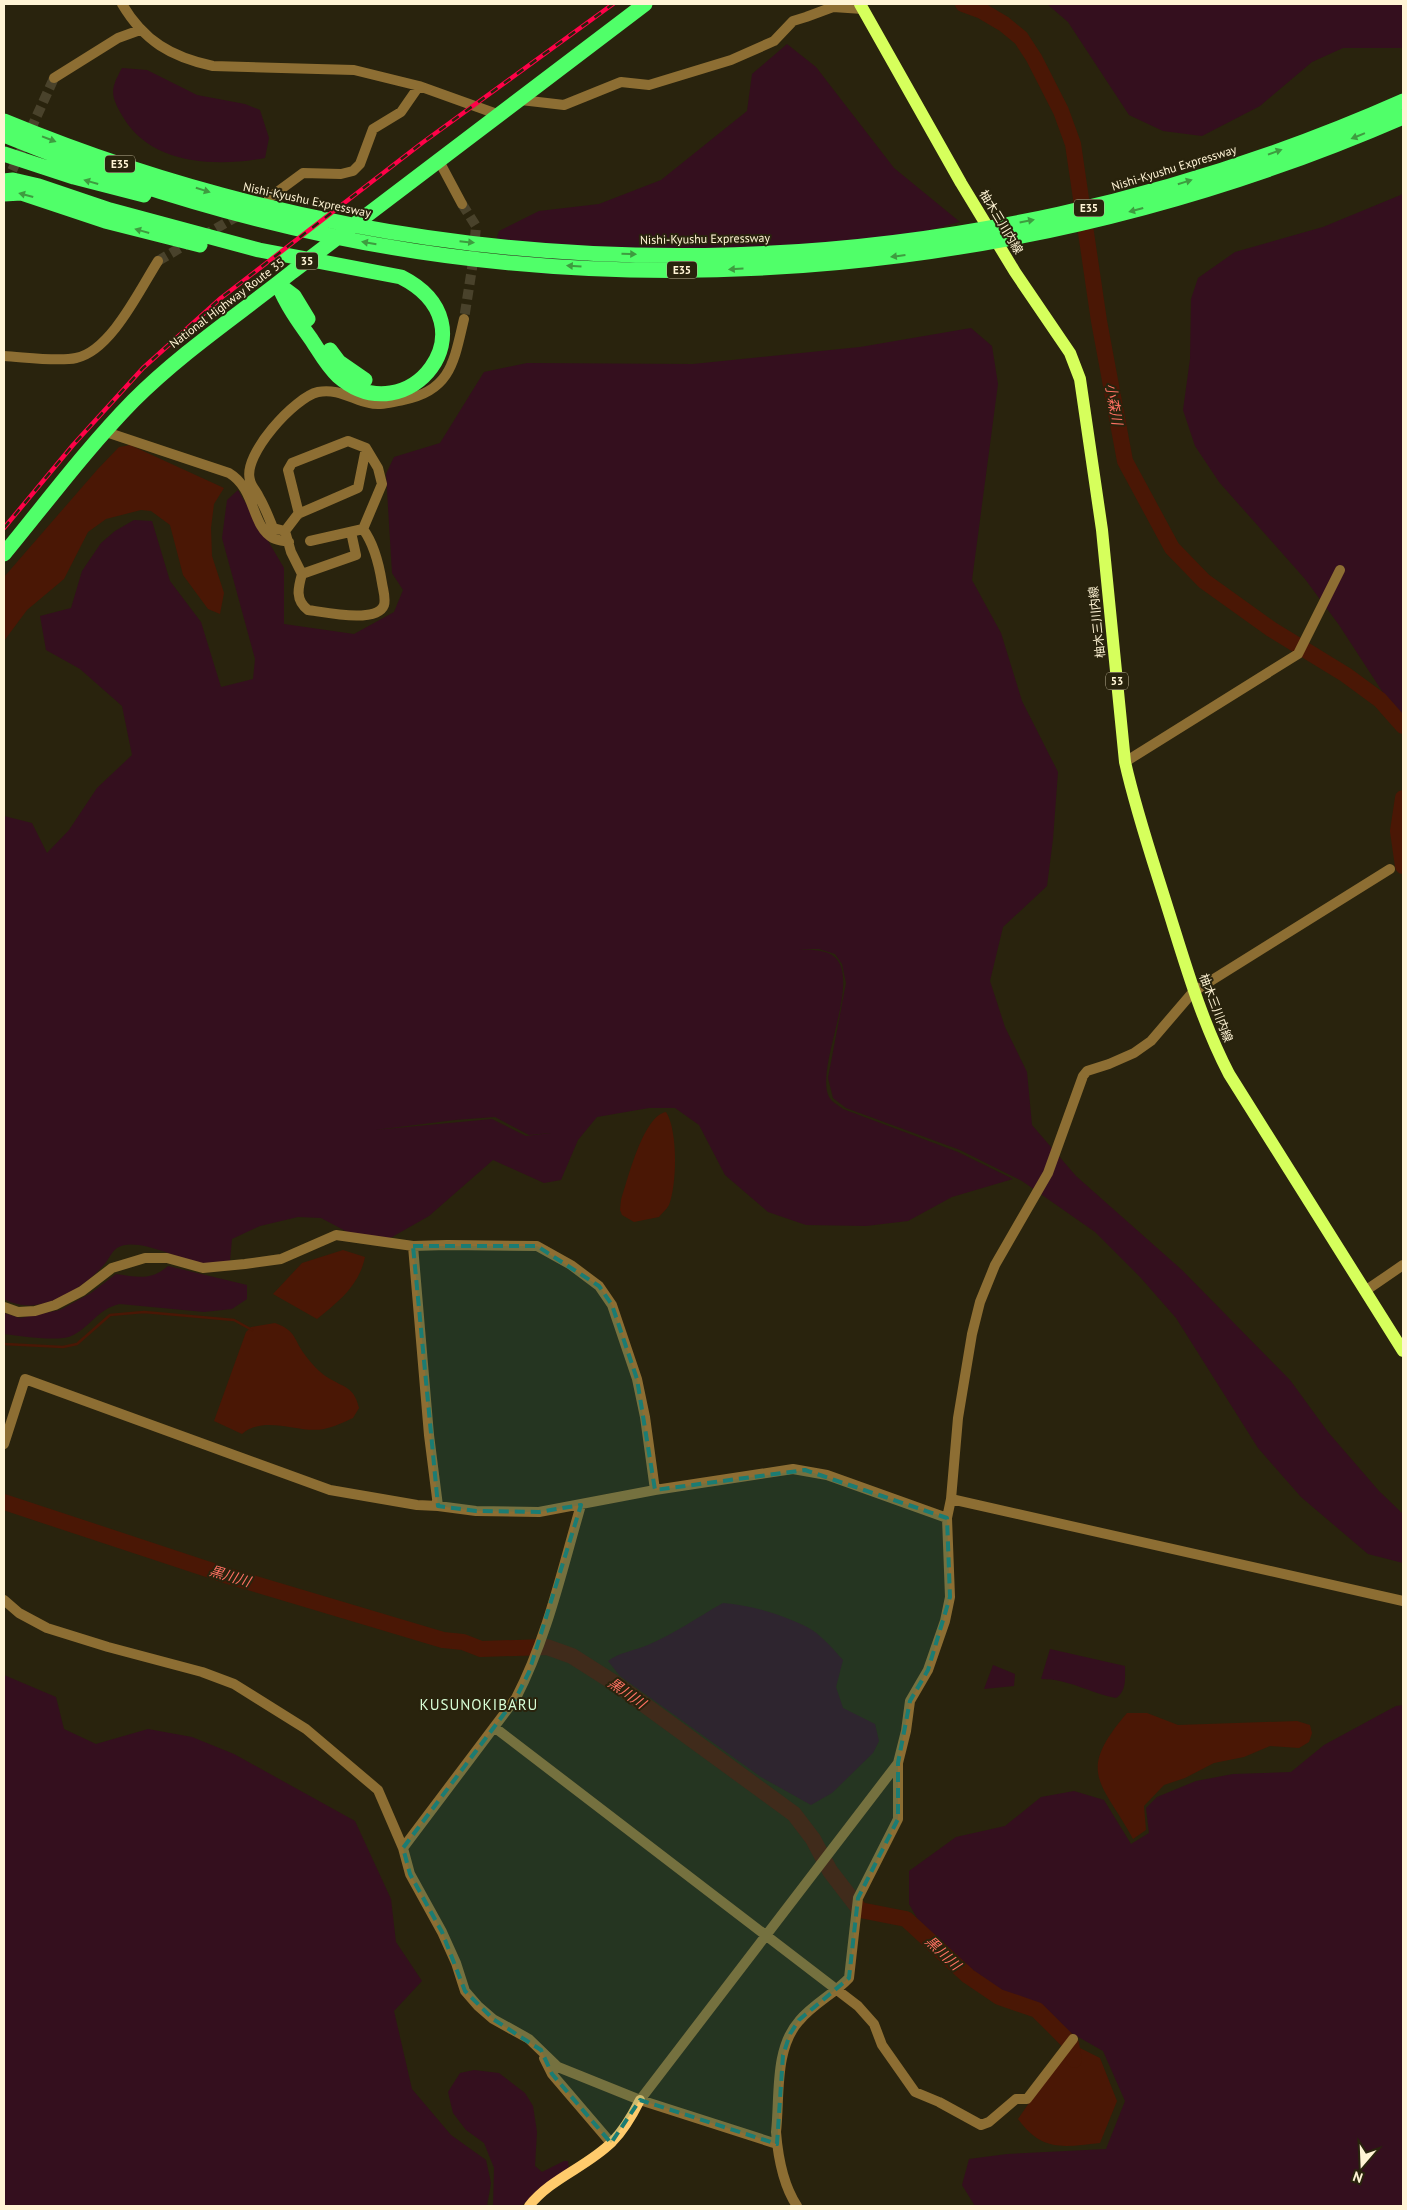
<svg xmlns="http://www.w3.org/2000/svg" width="1407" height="2210" font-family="'PT Sans','Noto Sans JP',sans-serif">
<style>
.green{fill:#340f1e;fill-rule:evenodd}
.water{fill:#4a1705}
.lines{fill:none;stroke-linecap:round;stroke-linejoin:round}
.stream{stroke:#4a1705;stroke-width:2.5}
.river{stroke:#4a1705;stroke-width:16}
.street-tunnel{stroke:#49422b;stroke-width:10;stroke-dasharray:10 5;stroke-linecap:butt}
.street{stroke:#8d6e33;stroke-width:10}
.secondary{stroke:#ffcb6c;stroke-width:10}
.primary{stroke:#d6ff5c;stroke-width:12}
.highway{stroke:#50ff69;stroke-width:15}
.rail-casing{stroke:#ff0148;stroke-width:4.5}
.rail{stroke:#29230d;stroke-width:2.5;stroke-dasharray:8;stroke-linecap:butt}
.oneway{fill:#3e9c40}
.marked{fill:#1b7c73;fill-opacity:0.2;stroke:#1b7c73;stroke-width:4;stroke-dasharray:10 6;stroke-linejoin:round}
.labels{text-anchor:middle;stroke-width:4;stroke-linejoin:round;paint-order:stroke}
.shield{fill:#29230d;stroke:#bfb599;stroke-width:1}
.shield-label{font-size:11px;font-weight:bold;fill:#fff4d5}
.street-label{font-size:12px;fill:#fff4d5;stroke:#29230d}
.water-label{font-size:14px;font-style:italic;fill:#ff7163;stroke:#29230d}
.quarter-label{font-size:15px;letter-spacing:1px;fill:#d8ffd7;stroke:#29230d}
</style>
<rect width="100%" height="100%" fill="#29230d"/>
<path class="green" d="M1047,4H1403V48H1343L1312,62L1260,106L1202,136L1163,131L1129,115L1068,22Z
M787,44L816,67L894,168L960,222L830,256L633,277L542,274L505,261L494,248L499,231L539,211L599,204L661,180L747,111L752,74Z
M122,68L147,70L197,95L245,104L260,110L269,138L265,158C216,167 151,165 123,117C110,95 110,90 122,68Z
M1403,194V735L1395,711L1339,625L1305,579L1219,482L1195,446L1183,410L1190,359L1191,299L1198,278L1235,252L1323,227Z
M971,328L992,346L998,384L972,580L1001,633L1022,701L1058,772L1053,839L1047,886L1003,927L990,981L1005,1027L1027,1072L1032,1125L1076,1176L1182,1270L1290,1380L1328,1432L1379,1491L1403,1514V1563L1368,1554L1301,1497L1258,1448L1176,1318L1140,1277L1095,1232L1022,1181L960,1150L846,1108L833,1098L828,1078L846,983L842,964L835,954L819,949H798C809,950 822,949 832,955C866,977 810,1073 831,1100C834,1103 839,1106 843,1109L958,1152L1013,1179L952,1197L908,1221L866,1226L806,1225L768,1212L725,1175L699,1125L675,1108H649L597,1117L578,1140L561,1180L544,1183L493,1160L429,1216L385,1241L355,1236L321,1218L298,1217L260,1226L232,1239L230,1261C218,1264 206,1264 195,1262C177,1258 135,1236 117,1248C111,1252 108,1261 103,1266C80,1291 37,1318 4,1299V816L32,823L47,853L69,830L97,788L132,755L122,706L80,669L46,650L40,616L71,608L82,571L101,543L115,531L134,520L152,521L170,581L201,622L221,687L253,679L255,659L222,538L227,500L238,490L284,568V624L354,634L394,612L403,590L392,573L386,474L394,457L440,443L484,372L527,363L693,364L860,347ZM495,1117L529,1135L551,1133L526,1136L492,1119L375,1130L455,1120Z
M168,1266L247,1285V1299L232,1309L204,1312L120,1304C97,1309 90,1328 71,1336C58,1342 19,1336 4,1334V1313L20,1318L60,1310L91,1293L116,1274C138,1277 151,1281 168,1266Z
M723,1603C749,1605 781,1614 805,1626C820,1633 832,1648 843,1660L836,1687L843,1708L875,1724L879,1741L873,1753L832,1793L811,1805L761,1777L620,1676L608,1661C620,1652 634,1651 648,1645C674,1634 698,1617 723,1603Z
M1050,1649L1125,1666C1125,1677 1127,1691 1116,1698C1090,1693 1069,1679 1041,1679Z
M993,1665L1015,1674L1014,1686L984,1689Z
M4,1675L56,1697L64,1729L96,1744L148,1729L192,1737L234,1754L355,1821L391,1899L396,1942L422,1981L394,2011L412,2089L451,2135L486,2160L491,2183L487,2206H4Z
M1403,1705V2206H975L962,2185L969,2159L1007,2154L1106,2149L1125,2101L1103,2051L1066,2030L1043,2006L1005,1996L926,1934L909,1904V1871L956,1837L1005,1826L1041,1797L1074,1791L1104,1800L1131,1844L1149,1833L1146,1808L1157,1797L1196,1781L1233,1774L1291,1772L1324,1745L1396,1706Z
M474,2070L499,2073L525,2093L533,2106L537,2132L535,2166L542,2172L564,2161H568L569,2169L521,2206H493L494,2168L484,2143L466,2130L453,2113L448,2092L460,2073Z"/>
<path class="water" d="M130,445L224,488L214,504L211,528L212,556L224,593L220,614L208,609L183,575L170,525L151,511L141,510L106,519L88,532L64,579L27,610L4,641V577L97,470L119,447Z
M666,1112C678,1130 677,1184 669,1205C667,1209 662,1213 659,1217L634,1222L622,1215L620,1210L621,1200C628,1179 643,1116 666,1112Z
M343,1250L365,1257C359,1286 339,1301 317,1319L273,1294L302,1263Z
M275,1323C297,1331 293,1339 305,1355C310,1362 320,1373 327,1377C344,1388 354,1386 359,1408L353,1418C344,1422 334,1427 324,1429C298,1434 266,1414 242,1434L214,1421L246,1332L251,1327Z
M1127,1713H1147L1178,1725L1297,1721L1310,1725L1312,1733L1309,1742L1299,1748L1270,1746L1244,1757L1214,1763L1185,1778L1164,1785L1144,1806L1146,1830L1133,1839C1102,1781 1075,1774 1127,1713Z
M1070,2043L1100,2058L1117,2101L1100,2143C1063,2147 1042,2152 1018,2119Z"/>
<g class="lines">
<path class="stream" d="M4,1344L63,1347L77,1344L110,1315L144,1312L234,1320L252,1330"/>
<path class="river" d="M963,4L982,11L1004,24L1021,38L1034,58L1061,111L1073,144L1099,321L1125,461L1172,548L1204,581L1271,629L1346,675L1380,700L1403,726
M1403,798L1398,831L1403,866
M4,1502L225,1575L443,1640L463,1642L481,1649L547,1647L572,1656L616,1684L794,1814L813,1839L830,1871L860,1910L906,1919L968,1976L999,1997L1037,2010L1071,2044L1074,2060"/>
<path class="street-tunnel" d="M6,184L54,78
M462,204L476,226L473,262L464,319
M203,236L262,202
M158,261L190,242"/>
<path class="street" d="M122,4C144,41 171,57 213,66L354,70L419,86L497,114
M54,78L118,38L140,30
M521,100L564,105L621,82L649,85L731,60L774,41L793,21L806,17L833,7L863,9
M438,159L462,204
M269,198L303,173L341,174L353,171L360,164L373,129L401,112L419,86
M4,356C24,357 58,362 76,358C111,351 140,289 158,261
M106,432L229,473C256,489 251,526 273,538C277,540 284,541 289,542
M299,514L288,470L292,463L348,441L366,448L378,468L382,484L363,529L310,541
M363,529C374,544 379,564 382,583C383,590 386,598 384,605C377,624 324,612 308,610C295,600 298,588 302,574L291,552L285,531L298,514L358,488L366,448
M285,531L273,528C269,518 265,507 259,497C257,492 251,486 250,480C242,455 295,397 318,392C337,388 352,399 369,403C380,406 393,402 403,400C451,391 454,361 464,319
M302,574L356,555L351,532
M1125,762L1298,654L1340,570
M413,1246L429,1435L438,1506
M1365,1291L1403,1265
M4,1307L18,1312L35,1311L55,1305L82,1291L112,1268L145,1258H167L203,1268L245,1264L281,1259L336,1235L413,1246L447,1245L537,1246L571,1265L599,1286L612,1305L637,1379L645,1417L655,1490
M4,1444L25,1379L330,1490L417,1505L438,1506L476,1511L539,1512L655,1490L793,1469L827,1475L947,1518
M951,1499L1403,1601
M4,1600L19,1613L47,1628L108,1647L202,1672L234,1684L306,1729L378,1790L403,1848L410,1874L442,1932L456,1963L465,1991L478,2006L493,2019L529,2039L558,2067L640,2100L777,2144
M494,1727L858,2006L874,2024L882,2045L915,2092L939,2102L981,2125L989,2122L1016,2099H1027L1073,2039
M403,1848L516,1698C547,1638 562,1570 581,1505
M544,2058L552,2074L611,2143
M640,2100L898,1763
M797,2206C783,2185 778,2157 776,2132C780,2097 774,2049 799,2021C813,2004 834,1994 849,1978L858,1898L898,1819V1763L906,1731L910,1701L928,1670L945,1621L950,1597L947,1518L951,1499L958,1418L972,1334L980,1302L995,1265L1048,1173L1083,1076L1087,1071L1109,1064L1134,1053L1151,1041L1193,992L1390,869"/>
<path class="secondary" d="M529,2206C551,2178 587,2167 612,2142C624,2130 632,2116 640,2100"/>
<path class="primary" d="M860,4L961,183L1015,272L1070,353L1080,379L1102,530L1125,762C1136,811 1152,858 1167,906C1185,963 1201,1020 1229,1074L1403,1351"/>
<path class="highway" d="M4,121C456,308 956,299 1403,101
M4,135C87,169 171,197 257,219C637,316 1046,272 1403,117
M4,154L74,177L144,195
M4,181L13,180L39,186L110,210L259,250L401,277C496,325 408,437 338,376C327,366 319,351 311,339C298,321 286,304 278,284
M4,194L21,193L105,221L200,245
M278,284L294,296L308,319
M330,350L339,362L365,380
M4,554C46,503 87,448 133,401C182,352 238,315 292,272C409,182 528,94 645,4"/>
<defs>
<path id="rail" d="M4,528L73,445L143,368L221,298L422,143L613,4"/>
</defs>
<use href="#rail" class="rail-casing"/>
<use href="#rail" class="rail"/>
</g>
<defs><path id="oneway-solid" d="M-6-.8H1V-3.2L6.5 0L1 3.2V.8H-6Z" transform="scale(1.25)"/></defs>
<g class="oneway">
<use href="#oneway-solid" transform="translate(1358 136) rotate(158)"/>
<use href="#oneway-solid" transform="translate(49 139) rotate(21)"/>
<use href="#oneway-solid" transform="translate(1275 152) rotate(-20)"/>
<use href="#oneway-solid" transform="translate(91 182) rotate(-164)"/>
<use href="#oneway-solid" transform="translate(1185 182) rotate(-17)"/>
<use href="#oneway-solid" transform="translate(203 190) rotate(17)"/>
<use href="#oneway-solid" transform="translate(26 195) rotate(-165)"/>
<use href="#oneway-solid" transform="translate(1136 210) rotate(165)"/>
<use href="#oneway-solid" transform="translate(1027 221) rotate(-11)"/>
<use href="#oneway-solid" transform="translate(142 231) rotate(-164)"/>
<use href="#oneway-solid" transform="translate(467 242) rotate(6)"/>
<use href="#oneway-solid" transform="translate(369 243) rotate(-170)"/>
<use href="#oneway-solid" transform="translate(629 254) rotate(1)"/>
<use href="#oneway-solid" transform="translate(898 256) rotate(173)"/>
<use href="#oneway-solid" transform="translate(574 266) rotate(-176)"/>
<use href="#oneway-solid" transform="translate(736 269) rotate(177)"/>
</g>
<path class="marked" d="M413,1246H537L599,1286L612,1305L637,1379L655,1490L805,1470L947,1518L950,1597L928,1670L910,1701L898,1763V1819L858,1898L849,1978L799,2020L790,2034L783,2055L777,2144L640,2100L611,2143L552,2074L541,2050L493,2019L465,1991L442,1932L410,1874L403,1848L516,1698L529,1672L581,1505L539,1512L476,1511L438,1506Z"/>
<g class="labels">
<g class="shield">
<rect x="105" y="155.5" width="30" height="17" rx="4"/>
<rect x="1074" y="199.5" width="30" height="17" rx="4"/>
<rect x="296" y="252.5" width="22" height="17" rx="4"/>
<rect x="667" y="261.5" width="30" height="17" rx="4"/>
<rect x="1106" y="672.5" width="22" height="17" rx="4"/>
</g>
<g class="shield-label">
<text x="120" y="168">E35</text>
<text x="1089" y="212">E35</text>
<text x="307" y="265">35</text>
<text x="682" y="274">E35</text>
<text x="1117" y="685">53</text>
</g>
<g class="street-label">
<text transform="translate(1174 168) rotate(-17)" y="4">Nishi-Kyushu Expressway</text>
<text transform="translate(307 200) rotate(12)" y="4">Nishi-Kyushu Expressway</text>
<text transform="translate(1001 222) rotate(59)" y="4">柚木三川内線</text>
<text transform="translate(705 239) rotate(-1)" y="4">Nishi-Kyushu Expressway</text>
<text transform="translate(227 303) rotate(-37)" y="4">National Highway Route 35</text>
<text transform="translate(1097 622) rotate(-96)" y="4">柚木三川内線</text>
<text transform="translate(1216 1008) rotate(69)" y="4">柚木三川内線</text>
</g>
<g class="water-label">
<text transform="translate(1114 404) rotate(80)" y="5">小森川</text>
<text transform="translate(230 1576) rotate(17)" y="5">黒川川</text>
<text transform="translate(627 1693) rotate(35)" y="5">黒川川</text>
<text transform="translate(943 1953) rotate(43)" y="5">黒川川</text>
</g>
<g class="quarter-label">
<text x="479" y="1710">KUSUNOKIBARU</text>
</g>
</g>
<rect width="1407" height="2210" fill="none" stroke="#fff4d5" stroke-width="10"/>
<g transform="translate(1362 2165) rotate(199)" stroke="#29230d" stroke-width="4" paint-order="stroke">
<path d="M0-4L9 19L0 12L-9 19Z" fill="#fff4d5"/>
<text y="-8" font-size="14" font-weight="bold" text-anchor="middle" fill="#fff4d5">N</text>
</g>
</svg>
